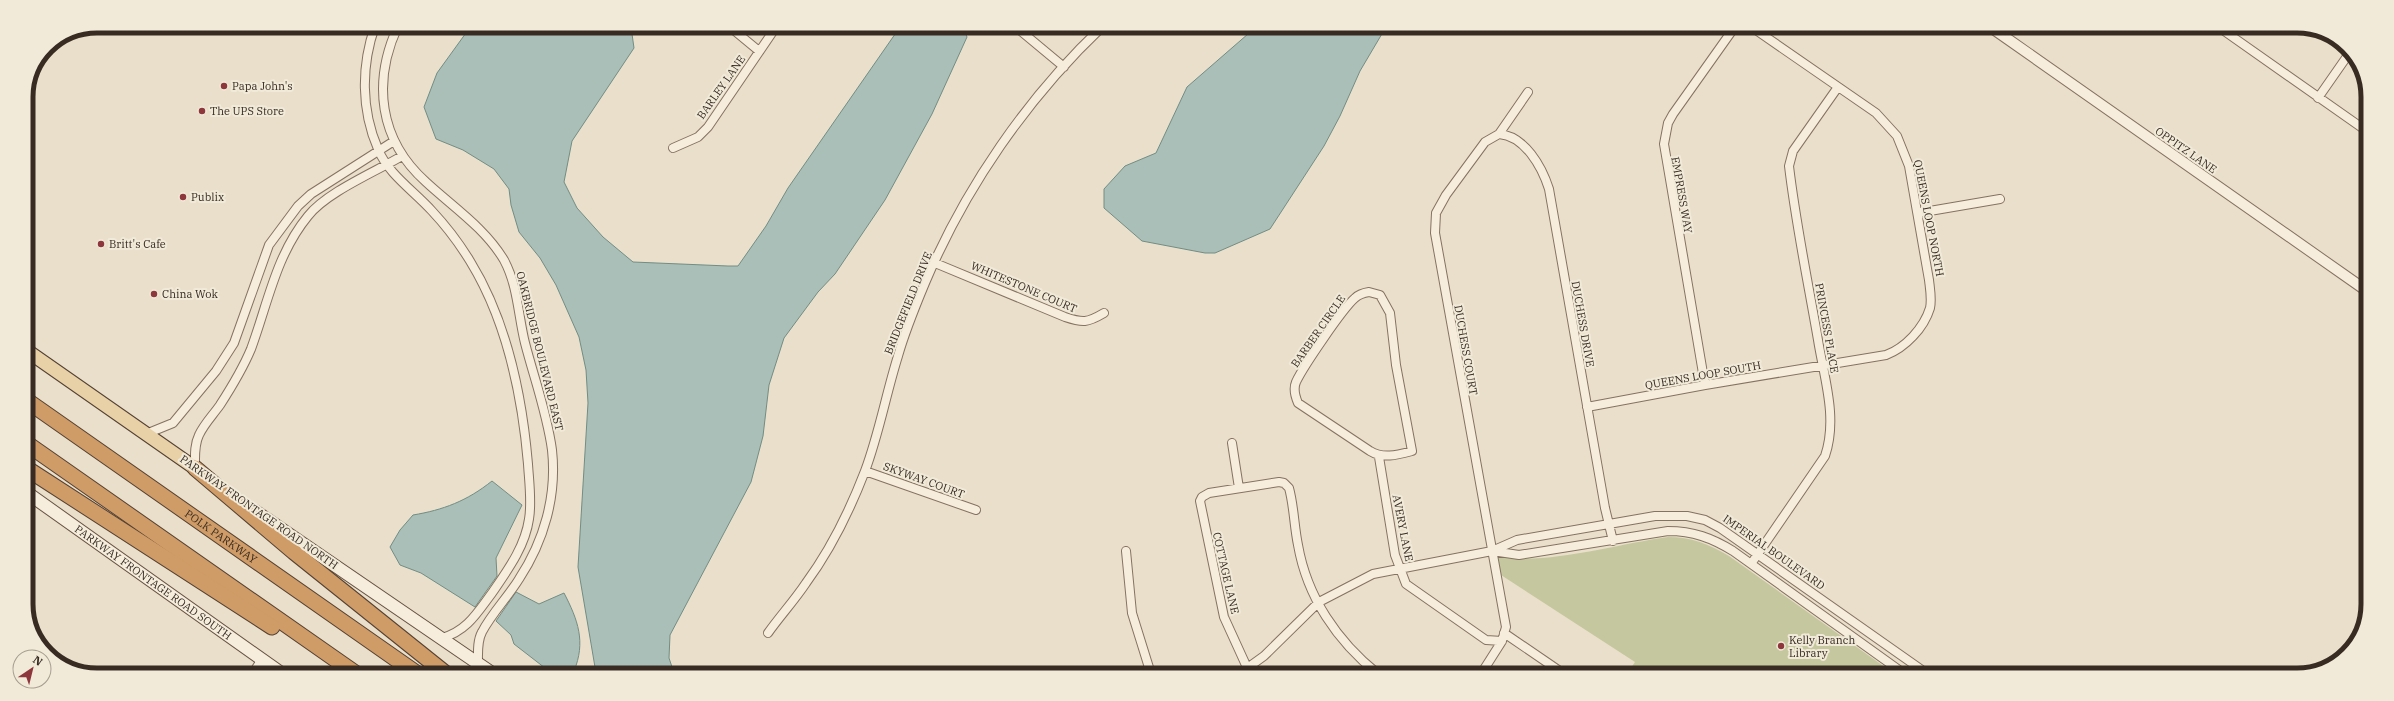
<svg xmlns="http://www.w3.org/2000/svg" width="2394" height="701" font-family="'IBM Plex Serif',serif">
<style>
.green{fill:#c5c79f}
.water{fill:#aabfb8;stroke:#718d85}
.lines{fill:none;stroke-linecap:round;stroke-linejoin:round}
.minor-casing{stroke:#857260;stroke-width:10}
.tertiary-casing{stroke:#857260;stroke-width:12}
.secondary-casing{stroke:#675343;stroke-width:14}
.primary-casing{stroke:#544134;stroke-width:15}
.motorway-casing{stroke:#544134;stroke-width:17}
.minor{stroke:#f6eddd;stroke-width:8}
.tertiary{stroke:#f6eddd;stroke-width:10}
.secondary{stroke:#f6eddd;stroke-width:12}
.primary{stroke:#e8d1a7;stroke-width:13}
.motorway{stroke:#cf9b66;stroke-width:15}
.poi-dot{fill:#8d373c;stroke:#f2ead9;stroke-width:1.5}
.labels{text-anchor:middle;stroke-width:4;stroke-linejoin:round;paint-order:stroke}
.poi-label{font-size:11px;fill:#372b22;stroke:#f2ead9;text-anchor:start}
.street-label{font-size:11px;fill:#372b22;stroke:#f2ead9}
.rim{fill:none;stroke:#372b22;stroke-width:5}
</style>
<rect width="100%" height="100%" fill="#eadfca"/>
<path class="green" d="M1668,537C1691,537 1709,544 1729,556L1896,675L1627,674L1635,662L1501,575L1498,557C1548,565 1617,544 1668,537Z"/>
<path class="water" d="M471,26L631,27L634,48L572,141L564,182L577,208L603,237L633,262L728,266H738L766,226L788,188L900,27H963L967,37L932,114L885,200L835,274L818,292L784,338L769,385L763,436L751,482L670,635L669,658L674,673H596L578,567L588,403L586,370L579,337L556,285L540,258L519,232L511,205L509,189L494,169L463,150L436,139L424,107L437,73Z
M1256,27H1386L1360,71L1340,116L1324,146L1270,229L1215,253H1205L1142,241L1104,208V189L1125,166L1156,153L1187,87Z
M492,481L522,505L496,558L497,576L475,607L421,573L400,565L390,547L400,530L413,515C443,510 467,501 492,481Z
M516,592L539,604L564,593C578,620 586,642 574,671L545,668L514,644L511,635L496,621Z"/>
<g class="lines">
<defs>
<path id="minor" d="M375,26C361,66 361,110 378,149C388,174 414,191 432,211C447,227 459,243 470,261C507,321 522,394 528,464C529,481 532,502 529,519C525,547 507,571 492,593C477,613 467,631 442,638
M398,26C372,82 379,140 426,182C453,207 485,228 504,260C518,286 518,315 525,343C534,378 547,413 552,450C557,496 544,541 519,579C508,597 492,613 482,632C477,641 478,653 478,663
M730,27L759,51
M1016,27L1064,67
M2220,28L2368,132
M2318,98L2348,55
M1499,134C1525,136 1542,167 1549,189L1605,508L1613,541
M673,148L698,137L708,127L776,27
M1918,213L2000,199
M935,263L1065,317C1083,323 1087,323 1104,313
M1369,292L1380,295L1390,313L1396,365L1412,451C1397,455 1383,459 1370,451L1298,403C1295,396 1293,389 1296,382C1303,367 1343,308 1355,298C1359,294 1363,293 1369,292Z
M1705,385L1664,144L1668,123L1673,114L1734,28
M1587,407L1705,385L1886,355C1905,348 1924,328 1930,308C1932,299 1930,289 1929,280L1909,166L1897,136L1876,113L1753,28
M146,434L173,423L216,371L234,343L269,245L298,206L311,194L394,141
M1232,443L1239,488
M1379,457L1395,555L1406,584L1486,640L1502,641
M195,468C195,457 194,445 199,435C204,424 213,415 220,405C231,388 243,368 251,349C268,303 276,255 308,216C327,192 375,172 402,156
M865,471L976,510
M1126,551L1132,613L1151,674
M1492,551L1519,555L1668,531C1693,531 1712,538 1733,551L1906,675
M1751,564L1825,456C1838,418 1824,378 1818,340C1808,282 1796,225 1789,166L1793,151L1838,87
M768,633C780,616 794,601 806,583C831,549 850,510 865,471C879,434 886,394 898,356C905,331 915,307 925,283C965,188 1027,98 1102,27
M1504,633L1564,674
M253,673L262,659
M1239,674L1264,656L1319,602L1373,574L1492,551L1517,540L1655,516H1687L1705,520L1720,528L1929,675
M1250,674L1224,617L1200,501L1202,497L1209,493L1279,482L1284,483L1289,488C1294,506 1294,526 1298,545C1307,597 1337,641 1378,674
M1481,674L1502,641L1506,627L1435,233L1436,213L1446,195L1485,142L1499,134L1528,92"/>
<path id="tertiary" d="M1992,28L2367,291"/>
<g id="secondary">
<path id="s1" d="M26,492L281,673"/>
<path d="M255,511L492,673"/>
</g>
<path id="primary" d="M26,350L195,468"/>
<g id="motorway">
<path id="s2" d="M26,400L416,673"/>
<path d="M26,443L355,673"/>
<path d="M26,468L272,627"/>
<path d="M195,468L294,552L445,673"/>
</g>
</defs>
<use href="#minor" class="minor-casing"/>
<use href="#tertiary" class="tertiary-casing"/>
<use href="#secondary" class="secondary-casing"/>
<use href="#primary" class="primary-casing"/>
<use href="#motorway" class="motorway-casing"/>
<use href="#minor" class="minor"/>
<use href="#tertiary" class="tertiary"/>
<use href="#secondary" class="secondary"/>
<use href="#primary" class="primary"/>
<use href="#motorway" class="motorway"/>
</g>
<g class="poi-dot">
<circle cx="224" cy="86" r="4"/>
<circle cx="202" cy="111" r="4"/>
<circle cx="183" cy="197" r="4"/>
<circle cx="101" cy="244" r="4"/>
<circle cx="154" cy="294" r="4"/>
<circle cx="1781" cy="646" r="4"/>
</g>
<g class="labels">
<g class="poi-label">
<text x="232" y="90">Papa John's</text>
<text x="210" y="115">The UPS Store</text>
<text x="191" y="201">Publix</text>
<text x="109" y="248">Britt's Cafe</text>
<text x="162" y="298">China Wok</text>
<text x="1789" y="644">Kelly Branch<tspan x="1789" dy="13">Library</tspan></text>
</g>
<g class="street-label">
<text transform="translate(721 87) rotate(-55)" y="4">BARLEY LANE</text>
<text transform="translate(2186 150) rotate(35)" y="4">OPPITZ LANE</text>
<text transform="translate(1682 195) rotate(80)" y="4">EMPRESS WAY</text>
<text transform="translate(1929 218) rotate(79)" y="4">QUEENS LOOP NORTH</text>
<text transform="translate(1024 287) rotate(23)" y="4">WHITESTONE COURT</text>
<text transform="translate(908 303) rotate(-68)" y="4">BRIDGEFIELD DRIVE</text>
<text transform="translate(1583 324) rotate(80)" y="4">DUCHESS DRIVE</text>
<text transform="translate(1827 328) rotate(80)" y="4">PRINCESS PLACE</text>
<text transform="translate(1318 331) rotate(-55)" y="4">BARBER CIRCLE</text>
<text transform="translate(1466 350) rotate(80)" y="4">DUCHESS COURT</text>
<text transform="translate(540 351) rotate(76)" y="4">OAKBRIDGE BOULEVARD EAST</text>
<text transform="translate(1703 375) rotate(-10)" y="4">QUEENS LOOP SOUTH</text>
<text transform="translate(924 480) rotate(20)" y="4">SKYWAY COURT</text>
<text transform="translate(259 512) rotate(35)" y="4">PARKWAY FRONTAGE ROAD NORTH</text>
<text transform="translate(1403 528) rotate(79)" y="4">AVERY LANE</text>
<text dy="4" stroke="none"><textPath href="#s2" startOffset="238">POLK PARKWAY</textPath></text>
<text transform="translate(1774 552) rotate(35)" y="4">IMPERIAL BOULEVARD</text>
<text transform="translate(1226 573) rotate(77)" y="4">COTTAGE LANE</text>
<text dy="4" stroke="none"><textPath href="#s1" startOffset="156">PARKWAY FRONTAGE ROAD SOUTH</textPath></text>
</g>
</g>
<path d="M0 0H2394V701H0ZM97 33H2297A64 64 0 0 1 2361 97V604A64 64 0 0 1 2297 668H97A64 64 0 0 1 33 604V97A64 64 0 0 1 97 33Z" fill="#f2ead9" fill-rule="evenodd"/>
<path class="rim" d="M97 33H2297A64 64 0 0 1 2361 97V604A64 64 0 0 1 2297 668H97A64 64 0 0 1 33 604V97A64 64 0 0 1 97 33Z"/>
<g transform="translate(32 669) rotate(35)"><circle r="19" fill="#f2ead9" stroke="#a79e90"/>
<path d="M0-3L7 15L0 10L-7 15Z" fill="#8d373c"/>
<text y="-6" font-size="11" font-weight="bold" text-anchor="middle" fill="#372b22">N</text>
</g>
</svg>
